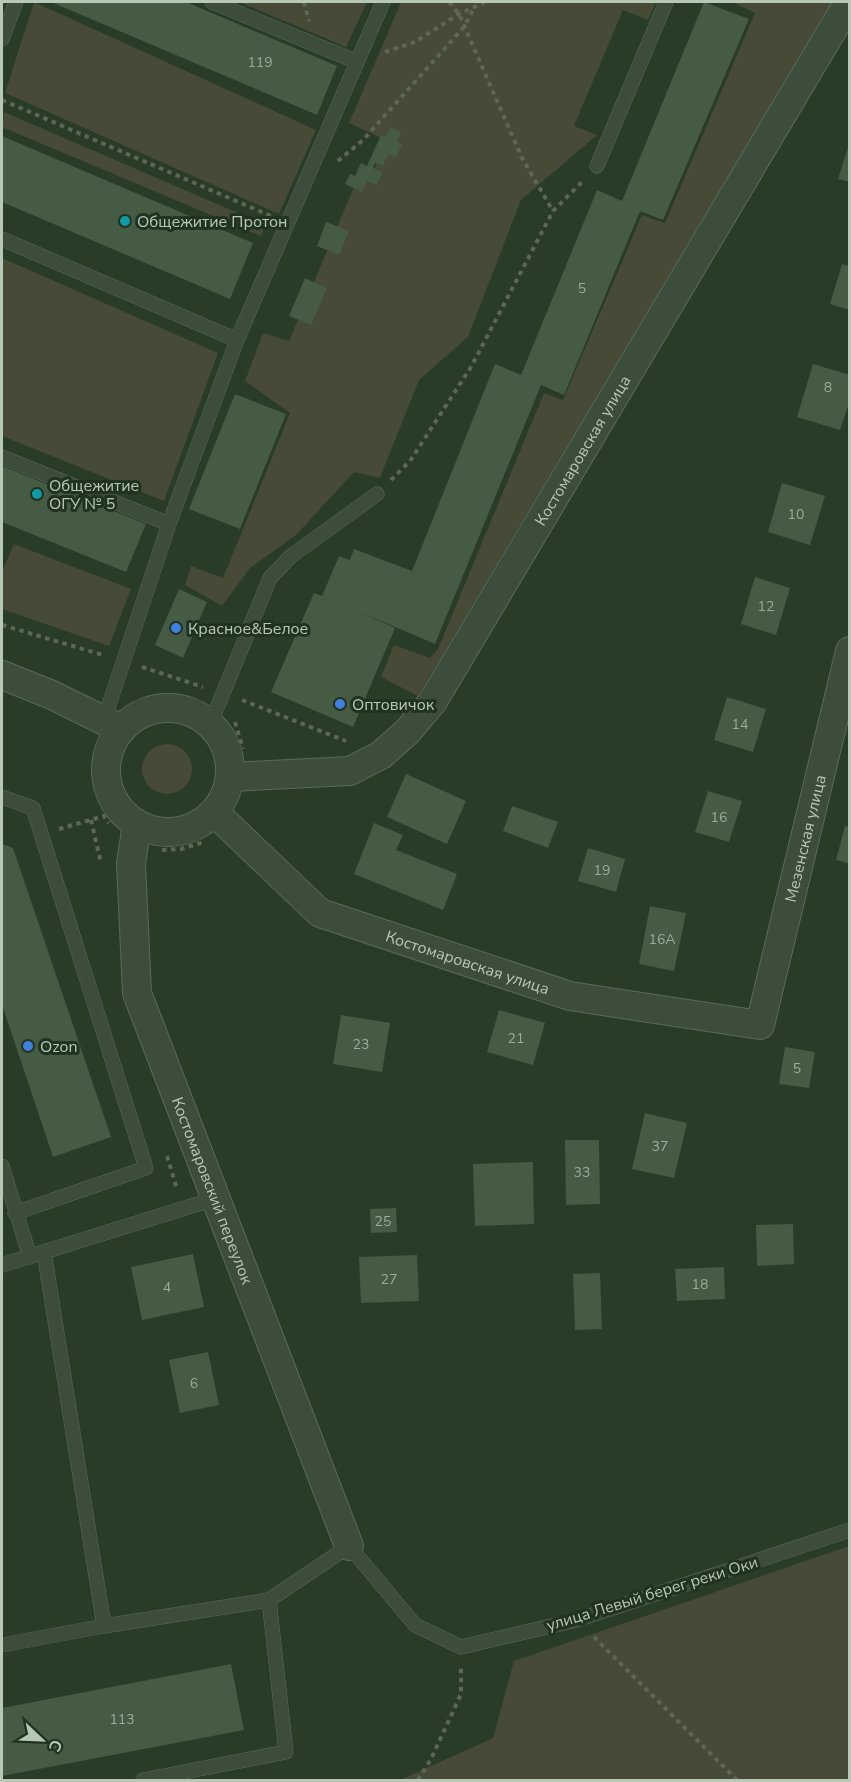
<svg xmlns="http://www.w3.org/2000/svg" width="851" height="1782" font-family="'Nunito Sans',sans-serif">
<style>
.green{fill:#464a36}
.building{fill:#455b43}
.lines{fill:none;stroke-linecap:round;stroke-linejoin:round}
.lane-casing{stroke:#596b59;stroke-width:15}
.street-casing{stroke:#596b59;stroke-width:30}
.path{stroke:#5e6755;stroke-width:4;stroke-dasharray:4.5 4.5;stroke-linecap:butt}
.lane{stroke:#3c4d3b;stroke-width:14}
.street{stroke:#3c4d3b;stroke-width:28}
.culture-dot{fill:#0f9aa8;stroke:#203220;stroke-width:2}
.shop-dot{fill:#3f7fe0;stroke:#203220;stroke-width:2}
.labels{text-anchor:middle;stroke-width:6;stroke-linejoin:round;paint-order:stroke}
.number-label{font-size:14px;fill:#9aad9a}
.poi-label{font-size:16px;fill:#b7c8b7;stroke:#203220;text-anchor:start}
.street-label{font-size:16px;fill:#b7c8b7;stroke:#203220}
</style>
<rect width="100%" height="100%" fill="#283c27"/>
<path class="green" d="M34,2L316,130L279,214L5,93Z
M239,2H367L346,47Z
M401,2H656L648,20L623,10L574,126L597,135L521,200L468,337L419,380L380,478L354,472L296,535L250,568L222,606L185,585L191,566L223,578L290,413L245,381L263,333L289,341L362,168L373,171L387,141L349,123Z
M732,2H832L418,696L381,677L394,645L430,658L438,649L544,393L563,400L642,215L665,223L755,13Z
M4,112L266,225L261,236L2,127Z
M2,258L218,353L164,501L2,436Z
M14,544L131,589L109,646L2,609V572Z
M142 769a25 25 0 1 1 50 0a25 25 0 1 1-50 0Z
M849,1546V1780H400L493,1738L514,1661Z"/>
<path class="building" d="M51,2H186L337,66L317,115Z
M704,2L749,19L663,220L640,211L564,395L541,385L435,644L358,611L395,628L353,727L271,692L314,593L322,596L339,556L350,560L354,549L412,571L495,364L521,375L597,190L622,201Z
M390,127L401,132L397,142L402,144L396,158L388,154L383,166L375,163L373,168L382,172L377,185L367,181L362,192L345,184L350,174L355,176L361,163L367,166L381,135L386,137Z
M2,136L253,243L230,299L2,202Z
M850,141V182L838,179Z
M326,222L349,231L339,255L317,246Z
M842,264L850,266V310L830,304Z
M305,278L327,288L311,325L289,316Z
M813,364L850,375V400L840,430L797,417Z
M235,394L286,414L240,529L189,509Z
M2,466L146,524L126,572L2,522Z
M782,483L825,496L810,545L768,532Z
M755,577L790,588L776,635L741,624Z
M179,589L207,602L183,658L155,645Z
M727,697L766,709L753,752L714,740Z
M406,774L466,801L447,844L387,817Z
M708,791L742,801L729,842L695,832Z
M512,806L558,822L548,848L503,831Z
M374,823L403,835L396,850L457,874L443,910L354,874Z
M845,826L850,827V864L836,860Z
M2,844L13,848L111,1137L53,1157L2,1005Z
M588,848L625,859L616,892L578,881Z
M650,906L686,913L674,971L639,964Z
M499,1010L545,1023L533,1065L487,1052Z
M341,1015L390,1023L382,1072L333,1064Z
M785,1047L815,1052L809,1088L779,1084Z
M645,1113L687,1123L674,1178L632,1169Z
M565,1140H599L600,1204L566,1205Z
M533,1162L534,1224L475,1226L473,1164Z
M396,1208L397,1232L371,1233L370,1209Z
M793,1224L794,1264L757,1266L756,1225Z
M193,1254L204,1307L142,1320L131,1267Z
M417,1255L419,1301L361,1303L359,1257Z
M724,1267L725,1299L677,1301L675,1269Z
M600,1273L602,1329L575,1330L573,1274Z
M208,1352L219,1405L180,1413L169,1360Z
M231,1664L244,1730L2,1776V1708Z"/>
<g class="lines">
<defs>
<path id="lane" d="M212,2L355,61
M2,39L16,2
M597,166L666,2
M2,239L237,340
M2,457L169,524
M104,720L169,524L237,340L383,2
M210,725L270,578L291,556L377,494
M2,797L33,808L146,1168L15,1213
M2,1166L30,1257
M44,1252L104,1626L269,1600L349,1546L415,1625L461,1647L577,1620L850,1530
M2,1265L217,1198
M2,1645L104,1626
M143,1780L286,1752L269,1600"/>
<g id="street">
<path d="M2,675L52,695L121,729"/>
<circle cx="168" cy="770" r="62"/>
<path id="s1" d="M230,777L350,771L381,755L408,731L433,701L849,2"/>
<path id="s2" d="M214,812L320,913L570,996L760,1025L850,651"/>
<path id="s3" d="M137,824L131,864L137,993L349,1546"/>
</g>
</defs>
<use href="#lane" class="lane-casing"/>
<use href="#street" class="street-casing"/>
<path class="path" d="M304,2L309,21
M449,2L459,14L522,158L553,211
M385,52L415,42L459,14L485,2
M2,100L271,216
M338,161L363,140L463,28L475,7
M391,480L410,461L471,367L553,211L584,180
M2,625L103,655
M142,667L203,687
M242,700L346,741
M235,722L243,749
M91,820L101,863
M59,829L104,816L109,823
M162,850L181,849L204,842
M167,1156L177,1189
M594,1637L737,1780
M418,1780L431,1759L461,1694V1665"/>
<use href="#lane" class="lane"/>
<use href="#street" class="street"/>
</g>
<g class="culture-dot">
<circle cx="125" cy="221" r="6"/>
<circle cx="37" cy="494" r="6"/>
</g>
<g class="shop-dot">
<circle cx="176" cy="628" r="6"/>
<circle cx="340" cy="704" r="6"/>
<circle cx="28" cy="1046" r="6"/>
</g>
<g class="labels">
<g class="number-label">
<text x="260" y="67">119</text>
<text x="582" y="293">5</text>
<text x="828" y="392">8</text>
<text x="796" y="519">10</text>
<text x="766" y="611">12</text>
<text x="740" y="729">14</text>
<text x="719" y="822">16</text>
<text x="602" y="875">19</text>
<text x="662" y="944">16А</text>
<text x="516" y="1043">21</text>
<text x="361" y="1049">23</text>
<text x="797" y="1073">5</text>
<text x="660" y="1151">37</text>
<text x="582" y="1177">33</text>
<text x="383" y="1226">25</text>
<text x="389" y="1284">27</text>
<text x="700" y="1289">18</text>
<text x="167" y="1292">4</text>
<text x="194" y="1388">6</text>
<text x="122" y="1724">113</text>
</g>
<g class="poi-label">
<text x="137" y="227">Общежитие Протон</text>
<text x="49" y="491">Общежитие<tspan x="49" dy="18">ОГУ № 5</tspan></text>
<text x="188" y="634">Красное&amp;Белое</text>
<text x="352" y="710">Оптовичок</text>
<text x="40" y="1052">Ozon</text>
</g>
<g class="street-label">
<text dy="6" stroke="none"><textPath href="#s1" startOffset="522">Костомаровская улица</textPath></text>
<text dy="6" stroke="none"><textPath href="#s2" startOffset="794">Мезенская улица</textPath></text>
<text dy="6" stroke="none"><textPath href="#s2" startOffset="302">Костомаровская улица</textPath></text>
<text dy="6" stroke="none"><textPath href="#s3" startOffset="381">Костомаровский переулок</textPath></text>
<text transform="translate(652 1593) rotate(-17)" y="6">улица Левый берег реки Оки</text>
</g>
</g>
<rect width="851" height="1782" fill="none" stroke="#b7c8b7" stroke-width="6"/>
<g transform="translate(42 1740) rotate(113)" stroke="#203220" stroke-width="4.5" paint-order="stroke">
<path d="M0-4.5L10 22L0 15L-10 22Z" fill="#b7c8b7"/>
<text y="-9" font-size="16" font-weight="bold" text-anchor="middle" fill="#b7c8b7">С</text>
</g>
</svg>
